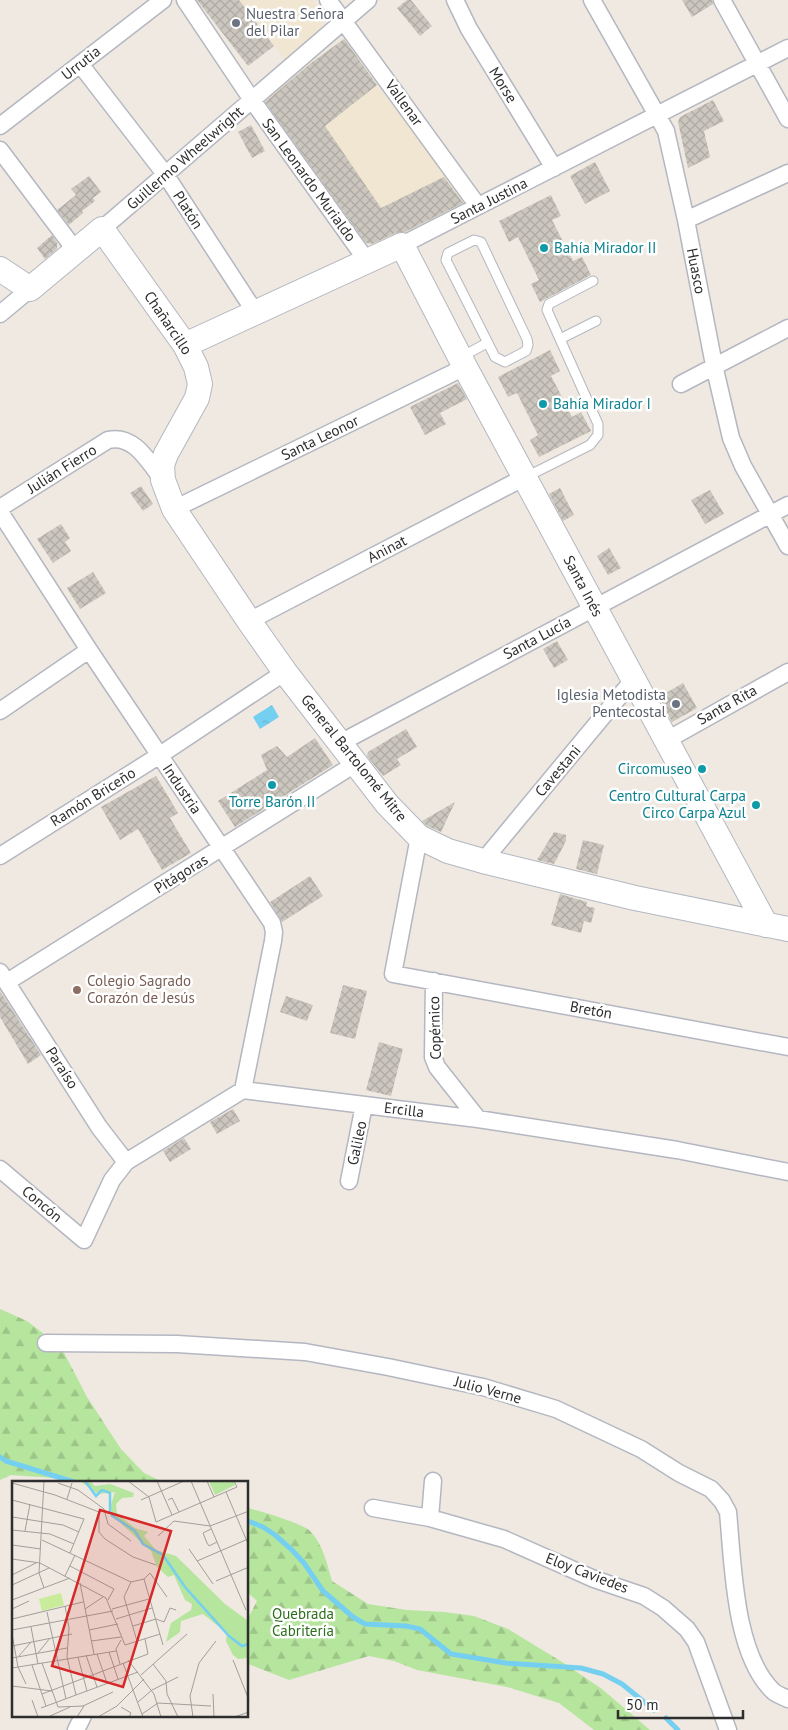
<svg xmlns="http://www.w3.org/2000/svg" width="788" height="1730" font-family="'PT Sans',sans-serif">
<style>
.education{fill:#f0e6d1}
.forest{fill:url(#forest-firs)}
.water{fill:url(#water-ripples)}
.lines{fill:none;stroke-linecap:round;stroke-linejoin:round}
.stream{stroke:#75cff0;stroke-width:5}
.building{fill:url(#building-cross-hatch)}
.lane-casing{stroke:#b4b7c1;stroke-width:11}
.street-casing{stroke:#b4b7c1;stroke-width:19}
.secondary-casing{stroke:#b4b7c1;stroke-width:26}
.lane{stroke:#fff;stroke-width:9}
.street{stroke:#fff;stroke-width:16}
.secondary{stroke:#fff;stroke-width:24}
.worship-dot{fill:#6b7280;stroke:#fff;stroke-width:2}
.culture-dot{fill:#0f9aa8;stroke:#fff;stroke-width:2}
.education-dot{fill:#8d6e63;stroke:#fff;stroke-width:2}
.labels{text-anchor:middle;stroke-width:5;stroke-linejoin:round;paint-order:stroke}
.worship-label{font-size:15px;fill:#5b616d;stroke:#fff;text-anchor:start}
.street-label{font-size:15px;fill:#2e2e2e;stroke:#fff}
.culture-label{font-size:15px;fill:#0d838f;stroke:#fff;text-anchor:start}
.education-label{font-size:15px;fill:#785e54;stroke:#fff;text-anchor:start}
.park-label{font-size:15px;fill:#2c6e1b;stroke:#fff}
.inset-river{fill:none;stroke:#75cff0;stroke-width:2.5}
.inset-road{fill:none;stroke:#a29e99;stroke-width:1}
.view{fill:#d62828;fill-opacity:0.15;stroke:#d62828;stroke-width:2.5}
.inset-edge{fill:none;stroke:#2e2e2e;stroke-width:2.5}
</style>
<defs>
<pattern id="forest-firs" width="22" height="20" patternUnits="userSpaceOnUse" patternTransform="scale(1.25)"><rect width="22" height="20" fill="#b6e59e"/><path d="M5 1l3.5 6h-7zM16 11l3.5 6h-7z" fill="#9dc588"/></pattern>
<pattern id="water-ripples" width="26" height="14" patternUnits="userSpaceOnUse" patternTransform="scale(1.25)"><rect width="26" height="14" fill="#75cff0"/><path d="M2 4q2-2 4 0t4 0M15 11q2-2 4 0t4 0" fill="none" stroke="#66b2ce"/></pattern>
<pattern id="building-cross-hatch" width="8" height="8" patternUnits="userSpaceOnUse" patternTransform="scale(1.25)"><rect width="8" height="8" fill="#cbc7bf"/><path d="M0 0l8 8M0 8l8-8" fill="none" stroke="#afaba4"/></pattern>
</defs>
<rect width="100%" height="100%" fill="#efe9e1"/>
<path class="education" d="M239,0H313L324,14L322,28L285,60Z
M345,38L377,85L467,202L376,245L360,241L258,100Z"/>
<path class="forest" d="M0,1309L27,1321L61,1347L87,1397L121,1449L144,1473L163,1482H66L54,1478L11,1475L0,1480Z
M248,1508C260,1511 301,1523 310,1531C323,1544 327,1564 332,1581L368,1604L407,1610L444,1612L474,1616L508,1629L562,1662L602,1689L650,1730H594L559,1703L507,1687L417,1670L394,1661L369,1656L289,1680L248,1664V1618L257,1601L248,1593Z"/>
<path class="water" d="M272,705L279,717L260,729L253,717Z"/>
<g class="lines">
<path class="stream" d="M0,1457L6,1461L74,1482
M248,1521L263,1527L275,1535L291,1549L304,1563L323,1591L353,1617L365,1624L406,1626L420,1629L451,1654L506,1663L581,1668L603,1674L622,1684L654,1710
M666,1718L678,1730"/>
</g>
<path class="building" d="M197,0H239L274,46L248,66Z
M407,0H411L432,26L420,36L397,8Z
M682,0H712L713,4L692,17Z
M344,39L377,85L325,126L381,208L444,177L463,203L405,232L396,233L372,244L366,243L265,102L311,63Z
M713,100L724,121L704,131L710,157L688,168L678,122L680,117Z
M251,125L265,151L252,158L238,132Z
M595,162L610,191L585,204L570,176Z
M89,176L101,192L93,198L95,201L82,211L83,213L69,225L57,210L76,195L71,189Z
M551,195L561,216L552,220L573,261L582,257L591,275L540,302L531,284L539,280L518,237L509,242L499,221Z
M52,235L57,243V249L45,259L37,248Z
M550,350L560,371L551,376L559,391L572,417L581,412L591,431L539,457L530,440L538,435L517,393L508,397L498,377Z
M458,383L467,399L440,413L446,424L425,435L410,407Z
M141,486L153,504L143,511L130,493Z
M560,488L574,515L563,521L549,494Z
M710,490L724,514L705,524L691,500Z
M61,524L70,538L65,542L71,551L53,563L37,539Z
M609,548L621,568L608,575L597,556Z
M93,572L106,593L80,609L67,588Z
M557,641L568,660L554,668L543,649Z
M683,683L697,708L672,722L659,697Z
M406,729L417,747L397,759L401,765L383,776L367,756L368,752Z
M315,738L333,765L235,827L218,801L267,770L261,755L277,746L287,757Z
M156,776L178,813L170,818L191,853L162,870L138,829L120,840L101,807Z
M455,802L441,832L427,826L422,821Z
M554,832L566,835V841L554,864L537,860Z
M583,840L604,845L597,874L576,869Z
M310,876L323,896L282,922L270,902Z
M560,894L587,902L586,906L595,908L591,923L584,921L581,933L551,925Z
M343,985L367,991L355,1039L330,1033Z
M0,991L41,1055L28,1064L0,1017Z
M286,996L313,1005L307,1021L280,1012Z
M379,1042L403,1049L391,1096L366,1090Z
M233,1109L240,1121L217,1134L210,1122Z
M184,1138L191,1149L170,1162L163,1151Z"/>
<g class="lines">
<defs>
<path id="lane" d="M474,240L481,242L527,339L528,345L526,351L505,362L495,357L446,260L448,253Z
M560,339L596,321
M461,357L487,343
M526,477L590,445L598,435V424L547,310L549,304L593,281"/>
<path id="street" d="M185,0L252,100L367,261
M328,0L478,206
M455,0L469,29L554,168
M592,0L666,131L686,220L714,365L731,438L743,466L788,546
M722,0L788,119
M80,64L165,174L255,312
M0,126L163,0
M0,150L76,251
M686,220L788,173
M102,229L368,0
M402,245L788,48
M0,314L30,289
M681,384L788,328
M0,508L108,440C134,434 148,461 163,480
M174,509L465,367
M0,512L89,650L272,923L274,932L273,941L243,1090
M249,621L525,477
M0,711L89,650
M667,740L788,672
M340,743L788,505
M419,837L393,974L788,1047
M0,856L160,755L285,672
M483,861L633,680
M0,972L99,1127L126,1162
M434,981L433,1057L437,1067L478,1119
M7,982L355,764
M0,1169L84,1240L112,1180L126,1162L243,1090L478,1119L677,1150L788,1172
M349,1181L364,1105
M46,1343L177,1344L305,1352L388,1367L483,1387L556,1409L641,1449L679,1473L711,1489L722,1501L728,1512C733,1564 734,1655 774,1692C778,1695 784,1697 788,1699
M373,1508L430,1518L504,1539L594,1579L644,1596L663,1608L687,1629L696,1642L728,1730
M430,1518L433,1481
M76,1730L83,1716"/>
<path id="secondary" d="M0,269L30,289L102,229L185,345L196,367L200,384L197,398L166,454L162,465L163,480L174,509L249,621L285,672L387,804L419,837L448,851L483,861L635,898L788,929
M185,345L402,245L465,367L766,925"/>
</defs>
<use href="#lane" class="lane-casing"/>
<use href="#street" class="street-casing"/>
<use href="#secondary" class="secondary-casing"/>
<use href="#lane" class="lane"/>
<use href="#street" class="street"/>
<use href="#secondary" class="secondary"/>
</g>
<g class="worship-dot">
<circle cx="236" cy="23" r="5"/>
<circle cx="676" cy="704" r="5"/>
</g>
<g class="culture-dot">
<circle cx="544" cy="248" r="5"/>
<circle cx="543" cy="404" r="5"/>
<circle cx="702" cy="769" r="5"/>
<circle cx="272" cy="785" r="5"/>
<circle cx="756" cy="805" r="5"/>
</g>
<circle class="education-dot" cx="77" cy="990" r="5"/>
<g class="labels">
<g class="worship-label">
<text x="246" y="19">Nuestra Señora<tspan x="246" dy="17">del Pilar</tspan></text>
<text x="666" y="700" text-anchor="end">Iglesia Metodista<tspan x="666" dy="17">Pentecostal</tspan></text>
</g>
<g class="street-label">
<text transform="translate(81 63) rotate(-38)" y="5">Urrutia</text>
<text transform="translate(503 85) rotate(58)" y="5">Morse</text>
<text transform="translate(404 103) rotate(54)" y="5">Vallenar</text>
<text transform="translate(185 158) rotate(-41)" y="5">Guillermo Wheelwright</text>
<text transform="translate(309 180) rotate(54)" y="5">San Leonardo Murialdo</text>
<text transform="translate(489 201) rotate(-27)" y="5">Santa Justina</text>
<text transform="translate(188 210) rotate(57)" y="5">Platón</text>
<text transform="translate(696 271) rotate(79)" y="5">Huasco</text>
<text transform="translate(168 323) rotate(56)" y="5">Chañarcillo</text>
<text transform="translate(320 438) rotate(-26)" y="5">Santa Leonor</text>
<text transform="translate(62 469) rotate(-32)" y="5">Julián Fierro</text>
<text transform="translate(387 549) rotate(-27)" y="5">Aninat</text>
<text transform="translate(583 586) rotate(62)" y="5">Santa Inés</text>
<text transform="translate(537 638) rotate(-28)" y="5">Santa Lucía</text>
<text transform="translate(727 705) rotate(-29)" y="5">Santa Rita</text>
<text transform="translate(354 758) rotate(51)" y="5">General Bartolomé Mitre</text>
<text transform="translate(558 771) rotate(-50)" y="5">Cavestani</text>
<text transform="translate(182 789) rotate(56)" y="5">Industria</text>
<text transform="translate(93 797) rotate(-32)" y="5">Ramón Briceño</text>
<text transform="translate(181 874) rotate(-32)" y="5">Pitágoras</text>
<text transform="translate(591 1010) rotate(10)" y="5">Bretón</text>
<text transform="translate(435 1028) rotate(-92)" y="5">Copérnico</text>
<text transform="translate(62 1068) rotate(57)" y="5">Paraíso</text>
<text transform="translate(404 1110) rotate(7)" y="5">Ercilla</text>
<text transform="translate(357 1143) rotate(-78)" y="5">Galileo</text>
<text transform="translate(42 1204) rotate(40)" y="5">Concón</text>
<text transform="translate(488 1390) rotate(15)" y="5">Julio Verne</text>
<text transform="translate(587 1573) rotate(21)" y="5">Eloy Caviedes</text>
</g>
<g class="culture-label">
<text x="554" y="253">Bahía Mirador II</text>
<text x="553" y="409">Bahía Mirador I</text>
<text x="692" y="774" text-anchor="end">Circomuseo</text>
<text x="746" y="801" text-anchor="end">Centro Cultural Carpa<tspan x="746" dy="17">Circo Carpa Azul</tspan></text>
<text x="272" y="807" text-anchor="middle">Torre Barón II</text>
</g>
<g class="education-label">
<text x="87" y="986">Colegio Sagrado<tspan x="87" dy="17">Corazón de Jesús</tspan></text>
</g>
<g class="park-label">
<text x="303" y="1619">Quebrada<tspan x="303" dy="17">Cabritería</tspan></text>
</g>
</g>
<g transform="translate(12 1481)">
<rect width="236" height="236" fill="#efe9e1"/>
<path d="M68,0H78L83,5L98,3L122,12L121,16L110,17L104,23L105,33L123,47L136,51L132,55L144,69L164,75L213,123L235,139L236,177L226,178L221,174L214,160L215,152L191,133L169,140L168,151L154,161L159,142L179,129L180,123L173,119L162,94L156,96L145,86L139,70L103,37L98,27L103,11L86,13Z" fill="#b6e59e"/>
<path d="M197,0H222L223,4L203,14Z" fill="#b6e59e"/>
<path d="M49,112L52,124L30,130L27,118Z" fill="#c9ec9a"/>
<path class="inset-river" d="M73,0L84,15L90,9L98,12V33M99,34L123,50L131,63L151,74L173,106L217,155L230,165L237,163"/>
<path class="inset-road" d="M32,0L27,92L32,107M116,0L137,16L144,41L202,16M145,0L160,34M179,0L234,129M195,0L202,16L225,6L222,0M0,2L43,14L87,31V51L93,58L121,76L144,84M46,2L66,9L92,28L96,43L119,60M214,11L237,65M55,18L60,2M0,19L72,38L58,72M129,19L172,0M156,19L160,17L167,31M0,36L51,44L67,51M199,48L191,52L195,62L197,65L205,61M0,49L38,53L62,63M13,50L18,23M146,55L162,40L198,45L237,30M30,59L119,101L132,98L138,92L155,116M0,64L29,68M177,68L201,103M0,78L28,82L94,117L113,164L148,153M185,80L236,58M58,85L102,108L96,119M0,94L24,82M53,95L63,74M132,98L151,164M204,100L237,86M119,101L112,116L125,160M68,102L82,173M0,104L37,87M0,119L58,97M53,125L57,147L55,176L64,214M0,128L17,120M73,128L91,116M100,128L137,118M35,131L54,218M0,138L71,121M104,138L140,127M121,145L144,138L152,141L158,127L164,129M19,146L26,183M0,149L101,130M77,149L106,143M0,153L6,186L14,203M79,160L109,156M0,165L60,153M97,171L106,198M26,172L38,157M85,173L95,202M74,174L85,206M7,175L19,161M66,176L75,210M0,177L55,167M116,179L142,213L149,236M221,179L237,219M30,182L46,226L72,225L65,236M111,182L131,236M108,183L104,168L109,159M141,183L154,200L155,213L166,236M20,184L34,225M0,187L104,170M129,194L175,153M0,205L40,210M30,213L136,173L133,158M201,213L202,236M20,219L26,236M126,221L140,209L166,196M71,225L101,211M109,226L119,232L117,236M29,227L126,191M130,233L146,222L199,225M36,236L58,226M86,236L105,225L132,198M181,236L178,215L187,182L204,160M222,236L237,231"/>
<path class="view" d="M88,29L159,50L111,206L40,185Z"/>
<rect width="236" height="236" class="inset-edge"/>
</g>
<path d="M618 1710v8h125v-8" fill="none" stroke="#2e2e2e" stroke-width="2.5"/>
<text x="626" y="1710" font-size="15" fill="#2e2e2e" stroke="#ffffff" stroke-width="4" paint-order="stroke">50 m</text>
</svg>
